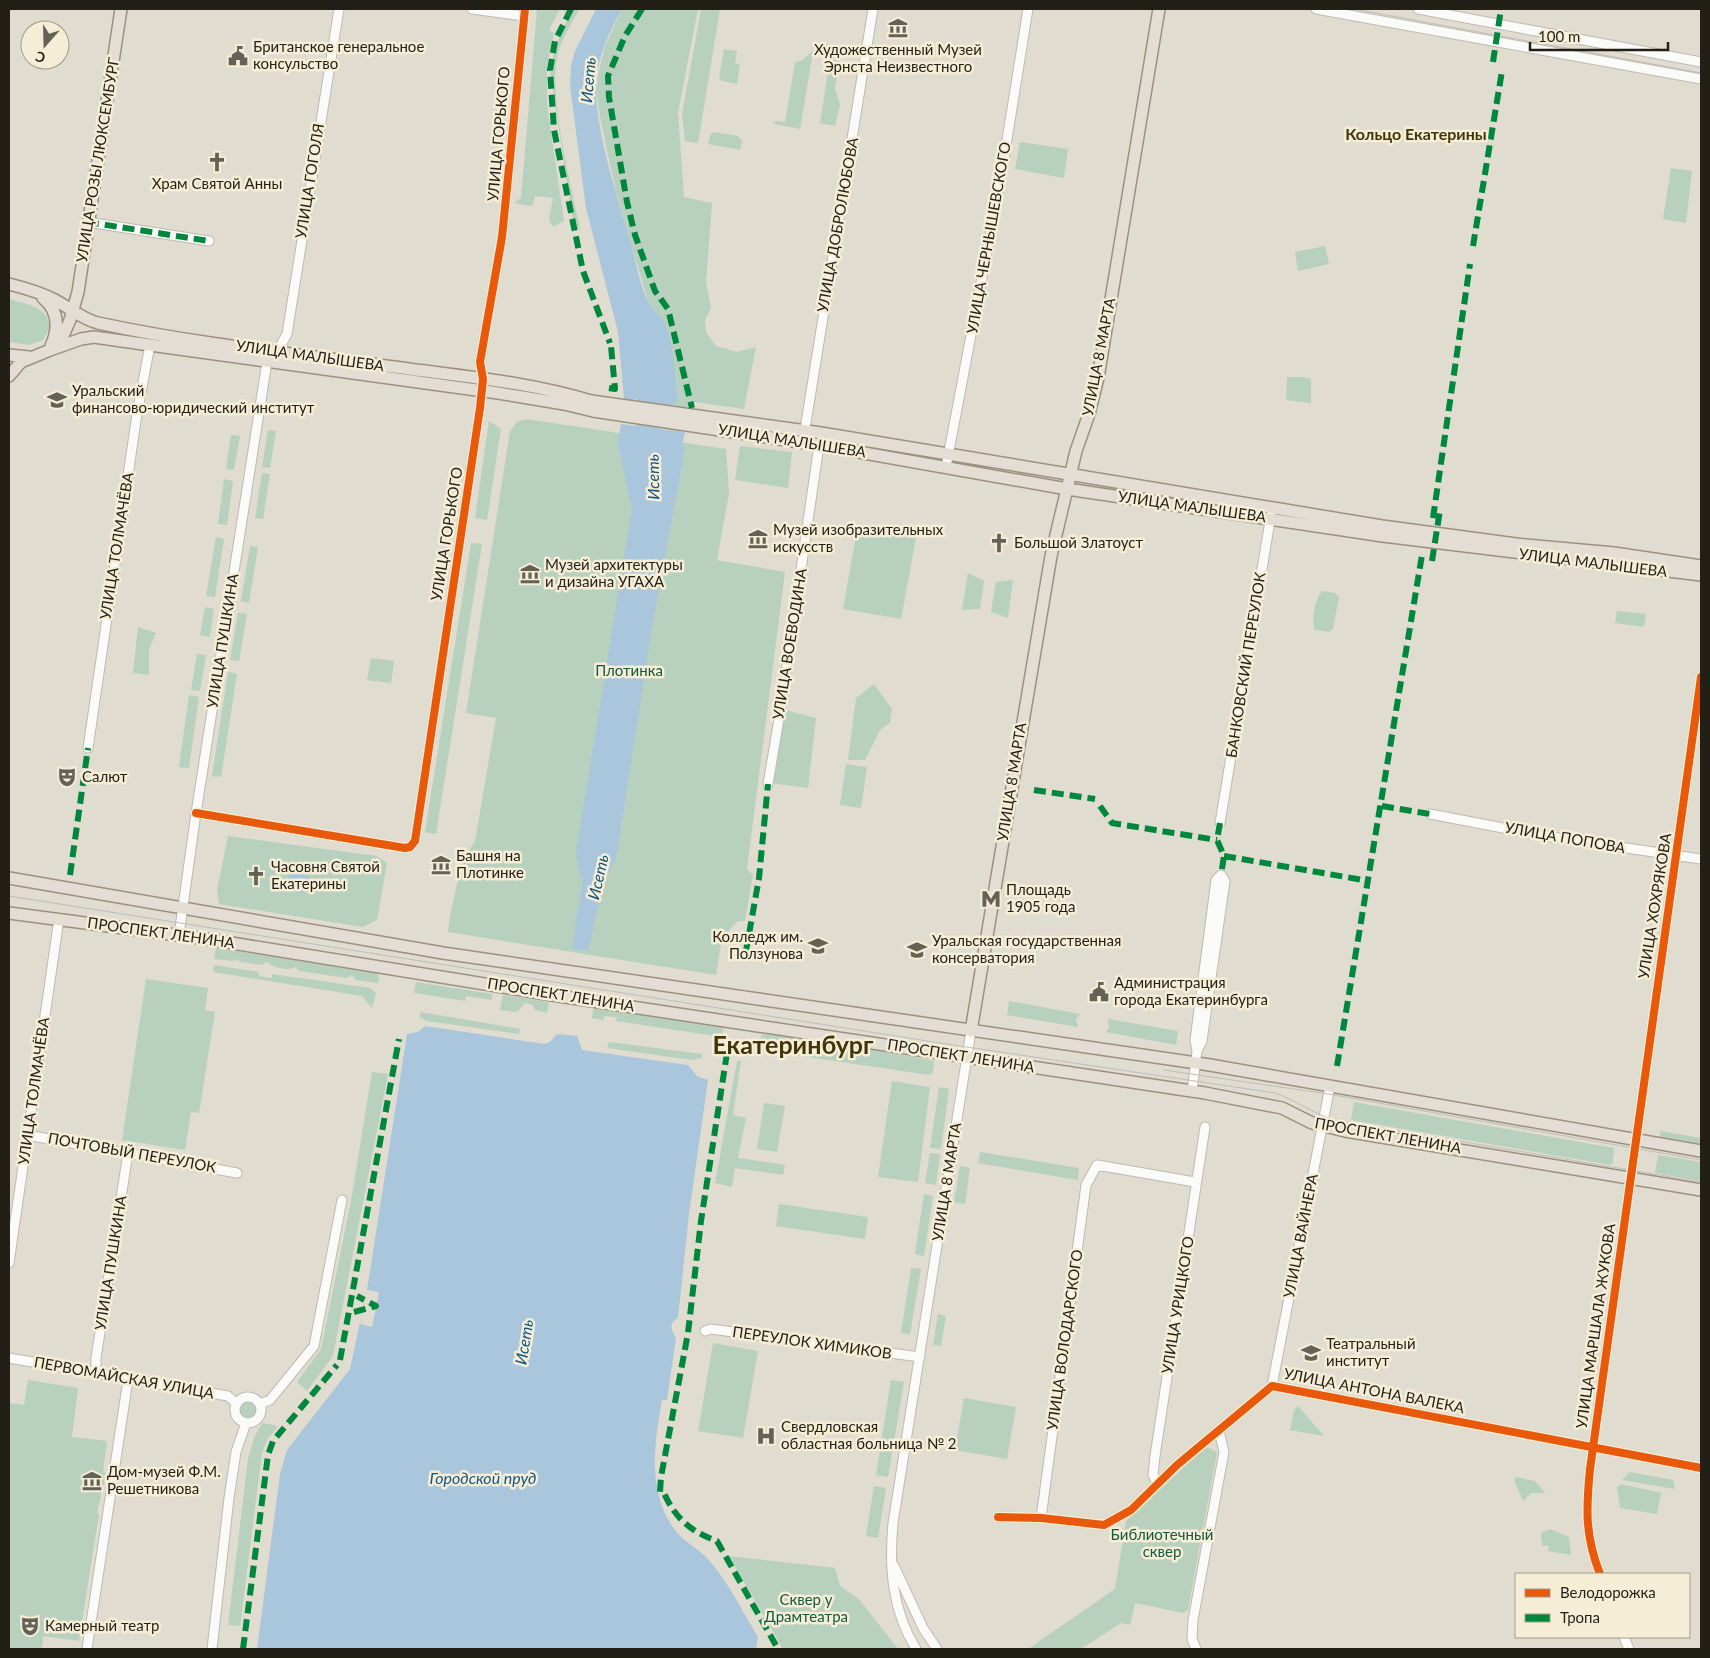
<svg xmlns="http://www.w3.org/2000/svg" width="1710" height="1658" font-family="Lato,sans-serif">
<style>
.green{fill:#b8d0be}
.water{fill:#a9c6dc}
.pier{fill:#e0dccf}
.lines{fill:none;stroke-linecap:round;stroke-linejoin:round}
.minor-casing{stroke:#bdbab0;stroke-width:11}
.major-casing{stroke:#9c917f;stroke-width:14}
.minor{stroke:#fafaf8;stroke-width:9}
.major{stroke:#e3ddd4;stroke-width:11}
.tram{stroke:#bebdba;stroke-width:1}
.quiet{stroke:#00873e;stroke-width:6;stroke-dasharray:12 6;stroke-linecap:butt}
.cycleway-casing{stroke:#f5edd5;stroke-width:11}
.cycleway{stroke:#e8590c;stroke-width:8}
.labels{text-anchor:middle;stroke-width:5;stroke-linejoin:round;paint-order:stroke}
.poi-label{font-size:15px;fill:#221f17;stroke:#f5edd5;text-anchor:start}
.street-label{font-size:15px;fill:#221f17;stroke:#f5edd5}
.park-label{font-size:15px;fill:#135840;stroke:#f5edd5}
.water-label{font-size:16px;font-style:italic;fill:#0f5482;stroke:#f5edd5}
.neighbourhood-label{font-size:16px;font-weight:bold;fill:#40360b;stroke:#f5edd5}
.town-label{font-size:25px;font-weight:bold;fill:#40360b;stroke:#f5edd5}
</style>
<rect width="100%" height="100%" fill="#e0dccf"/>
<path class="green" d="M537,9H567L566,12L560,9L549,30L554,33L547,65V105L564,221L553,227L549,219L553,198L535,196L532,206L514,203L521,198Z
M572,9H579C573,22 563,36 559,50C546,88 571,186 580,228H574L550,71L555,47Z
M622,9H698L678,113L684,197L712,203L706,282L711,308L705,320L706,332L716,346L737,352L756,347L744,409L694,402L685,408L673,407L678,396L666,326L648,301L643,284L615,188L600,117L596,90L598,75L605,46Z
M701,9H720L698,143L685,141L682,114Z
M724,49L737,51L735,63L740,65L737,84L722,81L719,78Z
M813,51L800,129L774,124L775,121L785,122L795,62L801,61Z
M830,59L840,60L835,88L840,105L835,126L820,123Z
M713,132L738,136L742,141L740,150L708,144L710,136Z
M1020,142L1068,149L1064,178L1015,169Z
M1671,168L1692,171L1686,223L1663,219Z
M1325,246L1329,264L1298,271L1295,252Z
M9,299C25,304 48,306 50,327L43,340L29,345L9,342Z
M1287,377H1302L1311,379V403L1286,400Z
M526,419L726,449L729,493L717,560L785,572L747,869L753,875L745,921H738L722,938L716,975L448,932L450,916L462,861L475,841L496,718L466,713L510,431L517,422Z
M489,421L501,429L487,520L475,518Z
M268,430L276,431L270,468L262,467Z
M231,435L240,436L234,470L226,469Z
M740,446L792,452L788,488L735,480Z
M262,473L270,474L263,519L255,518Z
M224,479L233,481L227,525L218,524Z
M857,530L916,538L901,619L843,609Z
M216,537L224,539L215,597L206,596Z
M471,543L482,544L436,834L425,832Z
M250,546L258,547L249,603L241,601Z
M968,573L984,581L980,609L962,610Z
M1013,580L1008,618L991,612L996,582Z
M1322,591L1335,593L1339,597L1333,629L1329,632L1315,630C1311,621 1315,598 1322,591Z
M205,607L214,609L210,637L200,635Z
M1617,611L1646,614L1644,627L1615,623Z
M238,613L247,614L239,661L230,660Z
M138,627L156,633L149,649V675L133,673Z
M197,654L206,655L200,691L191,690Z
M371,658L394,661L391,683L367,680Z
M228,672L237,674L221,777L212,776Z
M874,684L892,709L890,723L880,730L865,760H848L856,698Z
M189,695L199,697L189,768L179,767Z
M785,710L816,718L808,788L770,783Z
M846,764L867,767L861,808L840,805Z
M228,836L377,856L387,863L377,920L363,927L219,904L217,890Z
M216,948L378,973L379,983L356,980L352,975L347,978L299,971L295,967C286,972 274,967 266,962L262,965L241,962L237,959L234,961L214,959Z
M214,965L259,972V976L272,978V974L370,988L376,993L372,1008L362,996L213,972Z
M146,979L208,988L205,1010L215,1012L199,1113L191,1112L185,1150L122,1140Z
M416,982L492,994V1000L466,996L465,1001L414,993Z
M503,995L549,1002L547,1013L535,1010L533,1005L525,1003L517,1012L500,1010Z
M1009,1001L1080,1014L1076,1019L1078,1027L1007,1015Z
M594,1005L724,1025L722,1037L616,1021L617,1017L604,1016L603,1020L592,1018Z
M421,1012L520,1029L519,1034L427,1021L419,1017Z
M1108,1019L1178,1031L1176,1045L1106,1032L1109,1028Z
M768,1034L844,1044L934,1061L933,1072L929,1075L756,1049L757,1042L762,1035Z
M609,1042L702,1054V1058L692,1060L607,1048Z
M737,1061H741L733,1115L746,1118L738,1158L785,1165L783,1175L735,1168L732,1187L715,1183Z
M372,1072L388,1074L333,1356L307,1391L297,1382L321,1349L351,1201Z
M892,1081L930,1087L918,1182L878,1177Z
M939,1087L949,1089L941,1149L930,1148Z
M1354,1102L1614,1148L1613,1161L1611,1165L1351,1120Z
M764,1103L785,1106L777,1152L757,1149Z
M1660,1131L1701,1138V1144L1660,1137Z
M980,1152L1079,1168L1078,1180L978,1163Z
M930,1153L940,1154L936,1185L925,1183Z
M1658,1155L1701,1162V1181L1655,1173Z
M960,1166L970,1168L965,1204L954,1202Z
M924,1194L933,1196L924,1256L915,1254Z
M779,1204L868,1217L865,1239L776,1226Z
M911,1268L921,1269L910,1334L901,1333Z
M938,1314L946,1316L941,1346L933,1345Z
M713,1343L758,1351L743,1438L698,1431Z
M28,1380L78,1388L72,1437L107,1441L103,1472L106,1473L97,1513L99,1514L79,1641L43,1636L42,1649H9V1403L24,1405Z
M891,1380L904,1382L888,1477L876,1475Z
M964,1398L1016,1407L1007,1459L955,1450Z
M238 1410a10 10 0 1 1 20 0a10 10 0 1 1-20 0Z
M1298,1406L1324,1436L1290,1430L1294,1410Z
M262,1423L278,1426L267,1440L262,1453L240,1626L228,1625L248,1459L254,1438Z
M1206,1447L1217,1452L1188,1610L1183,1613L1135,1603L1130,1625L1121,1623L1081,1649H1028L1115,1589L1126,1521Z
M1630,1472L1673,1480L1675,1489L1622,1480Z
M1516,1477L1535,1481L1545,1493H1531L1523,1501L1514,1480Z
M1621,1484L1661,1493L1657,1514L1620,1508L1617,1487Z
M874,1486L886,1488L878,1538L866,1536Z
M1550,1529L1569,1537L1571,1555L1548,1551L1549,1546H1542L1541,1533Z
M729,1556L835,1568L840,1586L859,1599L898,1649H783Z"/>
<path class="water" d="M596,9H622C609,32 595,63 596,91C598,141 617,195 631,243C636,261 639,283 648,301C653,310 662,316 666,325C674,347 674,374 678,396L675,404L670,406L661,405L659,429L685,432L682,446L685,447L652,627L616,859L604,880L588,951L572,949L583,878L580,876L576,852L632,509L618,444L621,424L637,426L638,403L636,399L628,402L624,399L618,332L586,208L570,86L571,66L575,51Z
M288 882a11 11 0 1 1 22 0a11 11 0 1 1-22 0Z
M425,1026L544,1044L550,1042L557,1034L577,1036L582,1050L688,1065L697,1076L708,1080L689,1214L678,1318C668,1323 671,1330 676,1338L667,1400H662C654,1445 646,1497 679,1535C687,1543 698,1549 706,1557C727,1579 742,1611 758,1637L756,1649H257L280,1474L287,1450L350,1369L367,1290L407,1034L418,1032Z"/>
<path class="pier" d="M367,1290L379,1292L372,1327L360,1324Z"/>
<g class="lines">
<defs>
<path id="minor" d="M472,9L524,16
M1316,9L1701,79
M1418,9L1701,62
M87,222L209,241
M804,435L873,9
M946,467L1001,177L1028,9
M88,748L137,414L150,345
M768,784L781,707L819,445
M196,813L405,848L410,847L415,841L480,408L483,379L480,362L502,237L525,9
M1430,814L1545,836L1701,859
M1220,823L1271,515
M179,935L196,813L267,362L277,352L287,334L339,9
M1192,1091L1197,1051L1202,1041L1225,881L1221,875L1216,880L1195,1040L1197,1051
M27,1135L237,1173
M9,1263L59,919
M705,1331L711,1329L920,1357
M9,1358L228,1396L237,1404
M96,1374V1358L128,1153
M1272,1386L1330,1086
M235 1410a13 13 0 1 1 26 0a13 13 0 1 1-26 0Z
M260,1404L270,1400L314,1346L342,1200
M1157,1483L1153,1475L1155,1456L1205,1127
M998,1517L1041,1518L1104,1525L1131,1510L1177,1465L1272,1386L1701,1468
M1041,1518L1086,1185L1097,1165L1195,1182
M894,1566L923,1628L937,1649
M1600,1574C1585,1536 1586,1509 1590,1469L1701,677
M1624,1637L1629,1649
M87,1649L128,1380
M212,1649L229,1498L236,1452L246,1423
M916,1649C892,1610 889,1568 893,1523L971,1031
M1196,1649L1192,1639L1193,1620L1224,1452L1219,1431"/>
<path id="major" d="M9,284C25,288 40,292 55,300C70,308 82,319 98,323C200,345 305,355 409,369C470,377 532,383 591,401L821,433L1382,526L1516,544L1614,553L1701,566
M43,298C59,311 59,328 51,346
M50,350L81,339L94,337L150,345L498,393L564,404L593,411L819,445L1067,489L1383,536L1701,575
M9,355L29,357
M9,376L21,362L50,350L62,338L70,320L78,292L121,9
M9,878L443,953L1210,1065L1701,1151
M9,913L207,939L552,995L1205,1093L1282,1108L1312,1123L1345,1131L1701,1190
M971,1031L1051,556L1076,451L1089,414L1098,378L1159,9"/>
</defs>
<use href="#minor" class="minor-casing"/>
<use href="#major" class="major-casing"/>
<use href="#minor" class="minor"/>
<use href="#major" class="major"/>
<path class="tram" d="M1354,9L1701,73
M9,896L940,1043L1275,1093C1298,1101 1311,1113 1335,1120L1701,1182
M1164,1070L1328,1094L1701,1160"/>
<path class="quiet" d="M571,9L555,41L550,70L554,130L583,271L610,343
M642,9L625,36L608,76L609,97L627,202L635,235L655,291L668,309L692,408
M1493,62L1501,9
M87,222L209,241
M1473,246L1502,71
M609,388L615,389L611,346
M1433,518L1470,264
M1432,561L1440,510
M1034,790L1095,799
M1100,806L1112,823L1217,840
M1382,806L1430,814
M1220,823L1217,840L1224,856L1221,875
M1224,856L1369,881
M70,875L88,748
M746,951L759,878L768,784
M727,1053L701,1221L688,1333L661,1477L660,1492L664,1493C675,1518 691,1532 717,1541L778,1649
M1337,1066L1422,555
M354,1312L376,1306L357,1296
M340,1360L399,1039
M243,1649L268,1455L273,1441L337,1365"/>
<defs>
<path id="cycleway" d="M196,813L405,848L410,847L415,841L480,408L483,379L480,362L502,237L525,9
M998,1517L1041,1518L1104,1525L1131,1510L1177,1465L1272,1386L1701,1468
M1600,1574C1585,1536 1586,1509 1590,1469L1701,677"/>
</defs>
<use href="#cycleway" class="cycleway-casing"/>
<use href="#cycleway" class="cycleway"/>
</g>
<defs>
<symbol id="museum-bare" viewBox="-9 -9 18 18"><path d="M0-6L6-3V-2H-6V-3ZM-5-1h2V3h-2ZM-1-1h2V3h-2ZM3-1h2V3H3ZM-6 4H6V6H-6Z" fill="#646157" stroke="#f5edd5" stroke-width="2.5" paint-order="stroke"/></symbol>
<symbol id="civic-bare" viewBox="-9 -9 18 18"><path d="M-.6-6.5H3V-4.5H.6V-3L4-1V1h2V6H-6V1h2V-1L-.6-3ZM-1.2 2.5V6h2.4V2.5Z" fill="#646157" stroke="#f5edd5" stroke-width="2.5" paint-order="stroke"/></symbol>
<symbol id="church-bare" viewBox="-9 -9 18 18"><path d="M-1.2-6h2.4v3.5h3.3v2.4h-3.3V6h-2.4V-.1h-3.3v-2.4h3.3Z" fill="#646157" stroke="#f5edd5" stroke-width="2.5" paint-order="stroke"/></symbol>
<symbol id="university-bare" viewBox="-9 -9 18 18"><path d="M0-5L7-2L0 1L-7-2ZM-4 1L0 2.5L4 1V4Q0 6-4 4Z" fill="#646157" stroke="#f5edd5" stroke-width="2.5" paint-order="stroke"/></symbol>
<symbol id="theatre-bare" viewBox="-9 -9 18 18"><path d="M-5-5.5Q0-4 5-5.5V0Q5 5 0 6Q-5 5-5 0ZM-3.3-2.5H-1v1.5H-3.3ZM1-2.5H3.3v1.5H1ZM-2.8 1Q0 5.5 2.8 1Z" fill="#646157" stroke="#f5edd5" stroke-width="2.5" paint-order="stroke"/></symbol>
<symbol id="metro-bare" viewBox="-9 -9 18 18"><path d="M-5.5 5V-5H-3L0 0L3-5H5.5V5H3V-.5L0 4L-3-.5V5Z" fill="#646157" stroke="#f5edd5" stroke-width="2.5" paint-order="stroke"/></symbol>
<symbol id="hospital-bare" viewBox="-9 -9 18 18"><path d="M-5-5h3v3.5h4V-5h3V5h-3V1.5h-4V5h-3Z" fill="#646157" stroke="#f5edd5" stroke-width="2.5" paint-order="stroke"/></symbol>
</defs>
<g fill-rule="evenodd">
<use href="#museum-bare" x="884" y="14" width="28" height="28"/>
<use href="#civic-bare" x="224" y="42" width="28" height="28"/>
<use href="#church-bare" x="203" y="148" width="28" height="28"/>
<use href="#university-bare" x="43" y="386" width="28" height="28"/>
<use href="#museum-bare" x="744" y="525" width="28" height="28"/>
<use href="#church-bare" x="985" y="529" width="28" height="28"/>
<use href="#museum-bare" x="516" y="560" width="28" height="28"/>
<use href="#theatre-bare" x="53" y="763" width="28" height="28"/>
<use href="#museum-bare" x="427" y="851" width="28" height="28"/>
<use href="#church-bare" x="242" y="862" width="28" height="28"/>
<use href="#metro-bare" x="977" y="885" width="28" height="28"/>
<use href="#university-bare" x="804" y="932" width="28" height="28"/>
<use href="#university-bare" x="903" y="936" width="28" height="28"/>
<use href="#civic-bare" x="1085" y="978" width="28" height="28"/>
<use href="#university-bare" x="1297" y="1339" width="28" height="28"/>
<use href="#hospital-bare" x="752" y="1422" width="28" height="28"/>
<use href="#museum-bare" x="78" y="1467" width="28" height="28"/>
<use href="#theatre-bare" x="16" y="1612" width="28" height="28"/>
</g>
<g class="labels">
<g class="poi-label">
<text x="253" y="52">Британское генеральное<tspan x="253" dy="17">консульство</tspan></text>
<text x="898" y="55" text-anchor="middle">Художественный Музей<tspan x="898" dy="17">Эрнста Неизвестного</tspan></text>
<text x="217" y="189" text-anchor="middle">Храм Святой Анны</text>
<text x="72" y="396">Уральский<tspan x="72" dy="17">финансово-юридический институт</tspan></text>
<text x="773" y="535">Музей изобразительных<tspan x="773" dy="17">искусств</tspan></text>
<text x="1014" y="548">Большой Златоуст</text>
<text x="545" y="570">Музей архитектуры<tspan x="545" dy="17">и дизайна УГАХА</tspan></text>
<text x="82" y="782">Салют</text>
<text x="456" y="861">Башня на<tspan x="456" dy="17">Плотинке</tspan></text>
<text x="271" y="872">Часовня Святой<tspan x="271" dy="17">Екатерины</tspan></text>
<text x="1006" y="895">Площадь<tspan x="1006" dy="17">1905 года</tspan></text>
<text x="803" y="942" text-anchor="end">Колледж им.<tspan x="803" dy="17">Ползунова</tspan></text>
<text x="932" y="946">Уральская государственная<tspan x="932" dy="17">консерватория</tspan></text>
<text x="1114" y="988">Администрация<tspan x="1114" dy="17">города Екатеринбурга</tspan></text>
<text x="1326" y="1349">Театральный<tspan x="1326" dy="17">институт</tspan></text>
<text x="781" y="1432">Свердловская<tspan x="781" dy="17">областная больница № 2</tspan></text>
<text x="107" y="1477">Дом-музей Ф.М.<tspan x="107" dy="17">Решетникова</tspan></text>
<text x="45" y="1631">Камерный театр</text>
</g>
<g class="street-label">
<text transform="translate(499 134) rotate(-85)" y="5">УЛИЦА ГОРЬКОГО</text>
<text transform="translate(98 160) rotate(-81)" y="5">УЛИЦА РОЗЫ ЛЮКСЕМБУРГ</text>
<text transform="translate(310 181) rotate(-81)" y="5">УЛИЦА ГОГОЛЯ</text>
<text transform="translate(838 225) rotate(-80)" y="5">УЛИЦА ДОБРОЛЮБОВА</text>
<text transform="translate(989 238) rotate(-80)" y="5">УЛИЦА ЧЕРНЫШЕВСКОГО</text>
<text transform="translate(310 356) rotate(8)" y="5">УЛИЦА МАЛЫШЕВА</text>
<text transform="translate(1099 357) rotate(-79)" y="5">УЛИЦА 8 МАРТА</text>
<text transform="translate(792 441) rotate(9)" y="5">УЛИЦА МАЛЫШЕВА</text>
<text transform="translate(1192 507) rotate(8)" y="5">УЛИЦА МАЛЫШЕВА</text>
<text transform="translate(447 534) rotate(-81)" y="5">УЛИЦА ГОРЬКОГО</text>
<text transform="translate(117 546) rotate(-81)" y="5">УЛИЦА ТОЛМАЧЁВА</text>
<text transform="translate(1593 563) rotate(7)" y="5">УЛИЦА МАЛЫШЕВА</text>
<text transform="translate(223 641) rotate(-81)" y="5">УЛИЦА ПУШКИНА</text>
<text transform="translate(790 644) rotate(-81)" y="5">УЛИЦА ВОЕВОДИНА</text>
<text transform="translate(1246 665) rotate(-81)" y="5">БАНКОВСКИЙ ПЕРЕУЛОК</text>
<text transform="translate(1012 782) rotate(-81)" y="5">УЛИЦА 8 МАРТА</text>
<text transform="translate(1565 838) rotate(10)" y="5">УЛИЦА ПОПОВА</text>
<text transform="translate(1655 906) rotate(-81)" y="5">УЛИЦА ХОХРЯКОВА</text>
<text transform="translate(161 933) rotate(8)" y="5">ПРОСПЕКТ ЛЕНИНА</text>
<text transform="translate(561 995) rotate(9)" y="5">ПРОСПЕКТ ЛЕНИНА</text>
<text transform="translate(961 1056) rotate(9)" y="5">ПРОСПЕКТ ЛЕНИНА</text>
<text transform="translate(34 1091) rotate(-82)" y="5">УЛИЦА ТОЛМАЧЁВА</text>
<text transform="translate(1388 1136) rotate(10)" y="5">ПРОСПЕКТ ЛЕНИНА</text>
<text transform="translate(132 1153) rotate(10)" y="5">ПОЧТОВЫЙ ПЕРЕУЛОК</text>
<text transform="translate(947 1182) rotate(-81)" y="5">УЛИЦА 8 МАРТА</text>
<text transform="translate(1301 1236) rotate(-79)" y="5">УЛИЦА ВАЙНЕРА</text>
<text transform="translate(111 1263) rotate(-81)" y="5">УЛИЦА ПУШКИНА</text>
<text transform="translate(1178 1305) rotate(-81)" y="5">УЛИЦА УРИЦКОГО</text>
<text transform="translate(1596 1326) rotate(-82)" y="5">УЛИЦА МАРШАЛА ЖУКОВА</text>
<text transform="translate(1065 1340) rotate(-82)" y="5">УЛИЦА ВОЛОДАРСКОГО</text>
<text transform="translate(812 1343) rotate(8)" y="5">ПЕРЕУЛОК ХИМИКОВ</text>
<text transform="translate(124 1378) rotate(10)" y="5">ПЕРВОМАЙСКАЯ УЛИЦА</text>
<text transform="translate(1374 1391) rotate(11)" y="5">УЛИЦА АНТОНА ВАЛЕКА</text>
</g>
<g class="park-label">
<text x="629" y="676">Плотинка</text>
<text x="1162" y="1540">Библиотечный<tspan x="1162" dy="17">сквер</tspan></text>
<text x="806" y="1605">Сквер у<tspan x="806" dy="17">Драмтеатра</tspan></text>
</g>
<g class="water-label">
<text transform="translate(588 80) rotate(-85)" y="6">Исеть</text>
<text transform="translate(653 477) rotate(-91)" y="6">Исеть</text>
<text transform="translate(598 877) rotate(-77)" y="6">Исеть</text>
<text transform="translate(524 1342) rotate(-81)" y="6">Исеть</text>
<text x="483" y="1484">Городской пруд</text>
</g>
<g class="neighbourhood-label">
<text x="1416" y="140">Кольцо Екатерины</text>
</g>
<g class="town-label">
<text x="793" y="1054">Екатеринбург</text>
</g>
</g>
<rect width="1710" height="1658" fill="none" stroke="#221f17" stroke-width="20"/>
<rect x="1515" y="1573" width="175" height="65" fill="#f5edd5" stroke="#a19b89"/>
<rect x="1525" y="1589" width="25" height="8" fill="#e8590c" stroke="#a19b89"/>
<text x="1560" y="1598" font-size="15" fill="#221f17">Велодорожка</text>
<rect x="1525" y="1614" width="25" height="8" fill="#00873e" stroke="#a19b89"/>
<text x="1560" y="1623" font-size="15" fill="#221f17">Тропа</text>
<g transform="translate(45 45) rotate(200)"><circle r="24" fill="#f5edd5" stroke="#a19b89"/>
<path d="M0-4L9 19L0 12L-9 19Z" fill="#646157"/>
<text y="-8" font-size="14" font-weight="bold" text-anchor="middle" fill="#221f17">С</text>
</g>
<path d="M1530 42v8h138v-8" fill="none" stroke="#221f17" stroke-width="2.5"/>
<text x="1538" y="42" font-size="15" fill="#221f17" stroke="#f5edd5" stroke-width="4" paint-order="stroke">100 m</text>
</svg>
